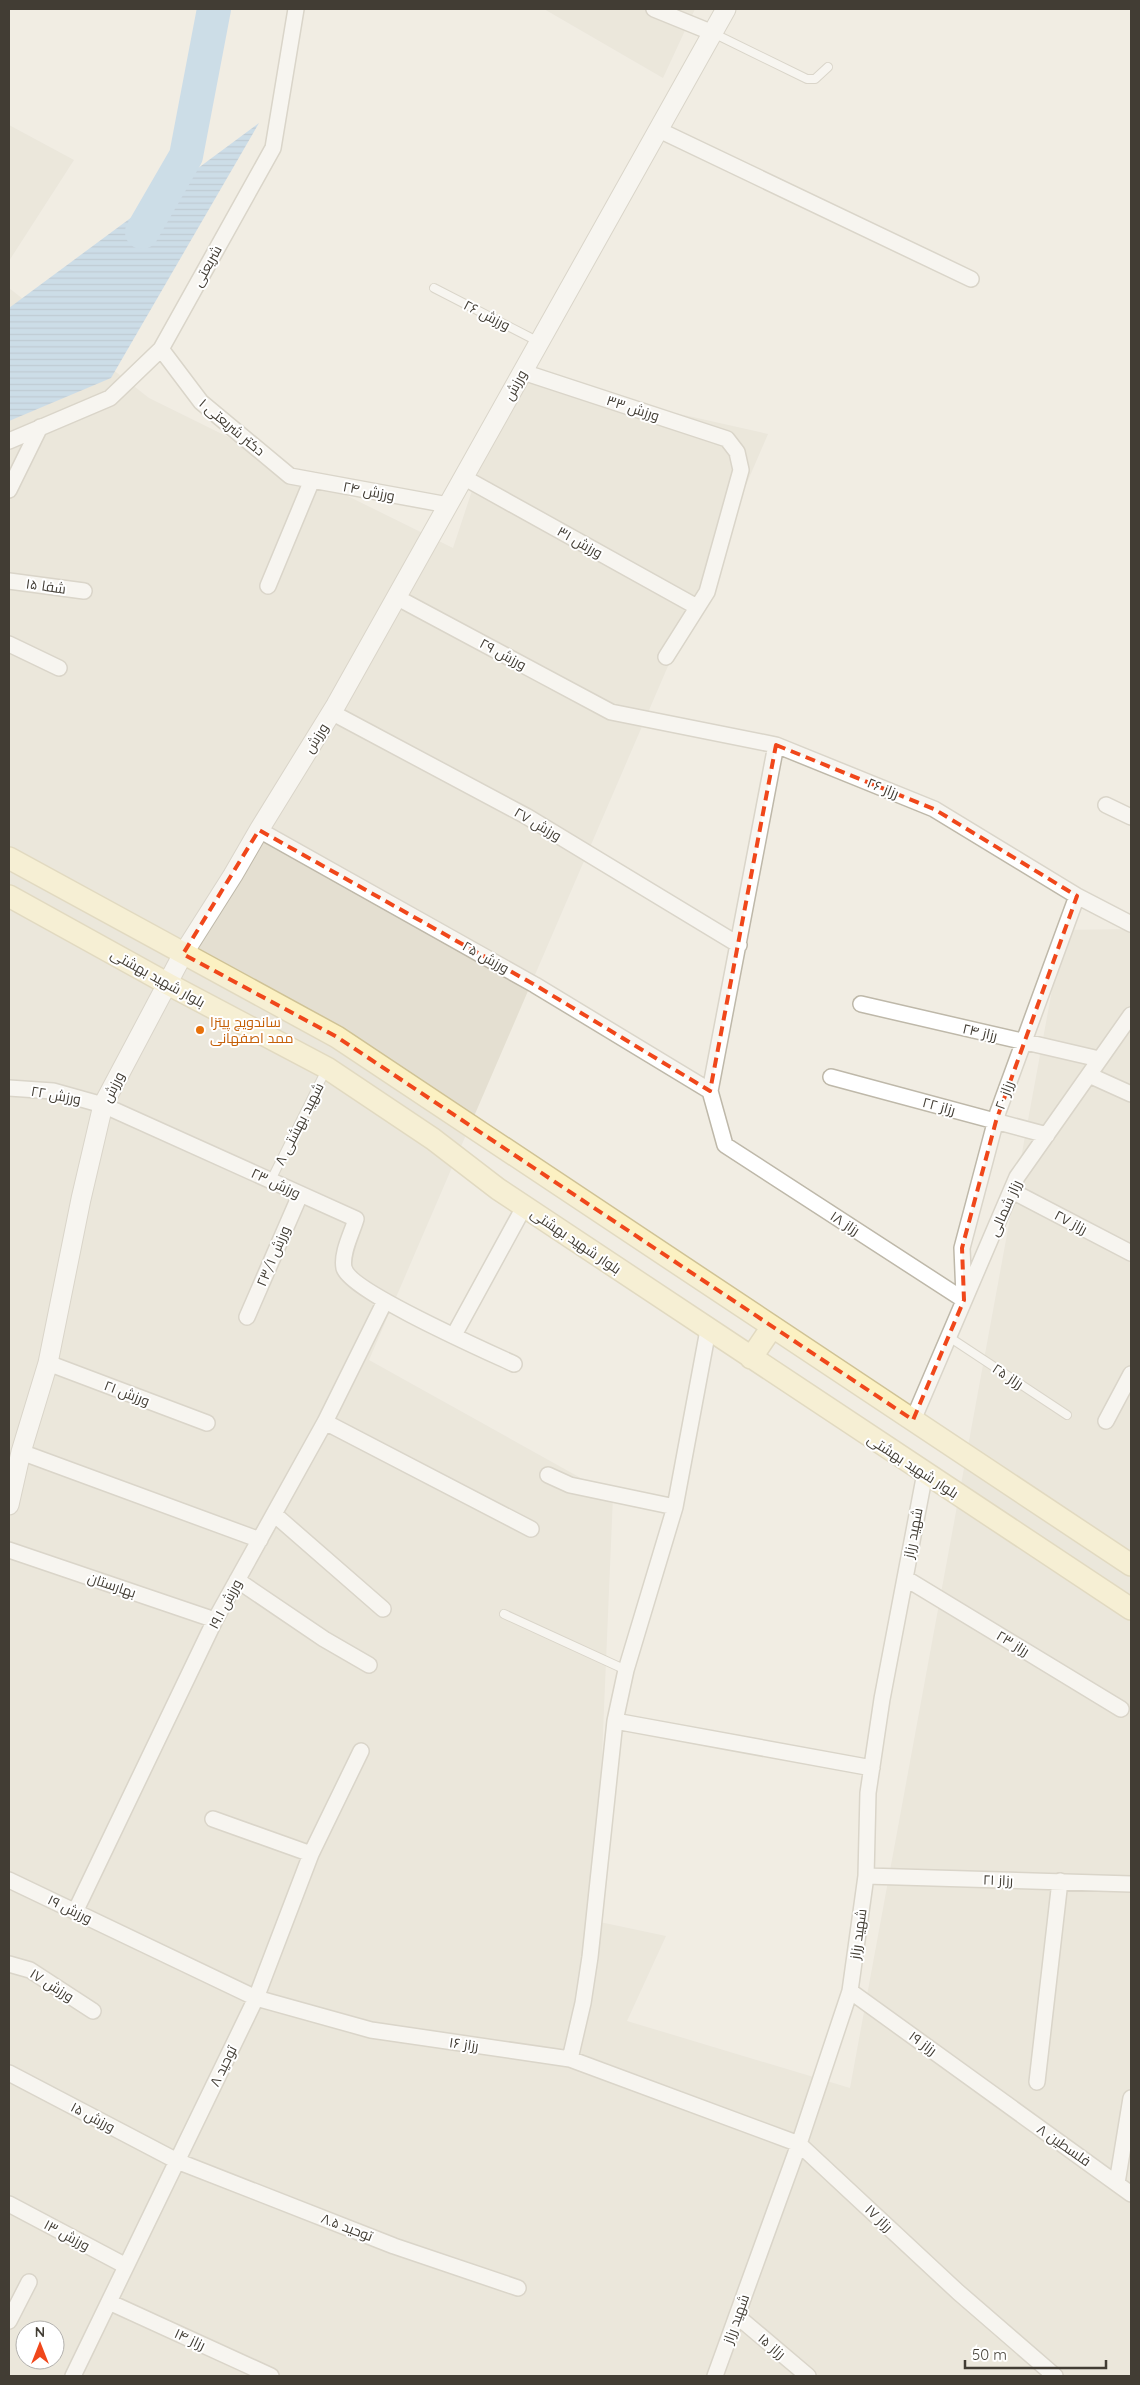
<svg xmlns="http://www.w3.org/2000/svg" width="1140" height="2385" font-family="Quicksand,Cairo,sans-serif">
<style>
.residential{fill:#e4dfd1;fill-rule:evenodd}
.water{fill:url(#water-rules)}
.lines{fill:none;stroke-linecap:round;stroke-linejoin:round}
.river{stroke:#a1c9ec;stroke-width:34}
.service-casing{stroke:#beb8a9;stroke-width:10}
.minor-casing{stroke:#beb8a9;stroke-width:18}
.tertiary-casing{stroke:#beb8a9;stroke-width:21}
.secondary-casing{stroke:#cfc295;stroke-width:24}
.service{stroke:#fff;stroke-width:8}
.minor{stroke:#fff;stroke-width:15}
.tertiary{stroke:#fff;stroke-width:19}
.secondary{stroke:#fcf1c2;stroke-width:21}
.marked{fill:none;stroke:#f0471b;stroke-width:4;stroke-dasharray:10 6;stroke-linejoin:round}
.food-dot{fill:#e8710a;stroke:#fff;stroke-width:2}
.labels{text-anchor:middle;stroke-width:4;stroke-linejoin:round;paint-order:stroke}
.street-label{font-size:14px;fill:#423d34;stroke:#fff}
.food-label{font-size:14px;fill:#c56008;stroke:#fff;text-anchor:start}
</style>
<defs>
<pattern id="water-rules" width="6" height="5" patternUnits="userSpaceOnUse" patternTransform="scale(1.25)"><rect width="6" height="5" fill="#a1c9ec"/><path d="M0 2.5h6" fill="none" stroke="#85a4c0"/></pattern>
</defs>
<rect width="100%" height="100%" fill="#f1ede3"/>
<path class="residential" d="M544,9H695L663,78Z
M9,125L74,160L9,261Z
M9,288L149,398L453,548L510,376L768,434L369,1360L613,1496L595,1921L666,1936L627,2021L850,2088L1063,930L1131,929V2376H9ZM25,2330H55V2360H25Z"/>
<path class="water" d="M259,123L111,378L9,421V308Z"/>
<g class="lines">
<path class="river" d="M142,232L186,156L214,9"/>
<defs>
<path id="service" d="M713,33L807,79H815L828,67
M434,288L539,342
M271,1180L326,1070
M949,1337L1067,1415
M504,1614L626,1670"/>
<path id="minor" d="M654,9L713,33
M659,130L971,279
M161,349L201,402L290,476L448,505
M523,372L727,439L737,452L741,470L707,592L666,657
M9,441L110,398L161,349L273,148L296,9
M463,477L697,607
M9,490L40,427
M9,581L84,591
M268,586L312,480
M396,597L611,712L776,745L934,809L1077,896L1131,924
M9,644L59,668
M331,712L526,816L739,945
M776,745L710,1091L725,1145L964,1300
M1106,805L1131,817
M259,830L535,985L710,1091
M861,1004L1099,1059
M1089,1075L1131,1094
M831,1077L1047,1135
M9,1088L53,1091L103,1105L356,1219C352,1233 341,1253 344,1268C350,1291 486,1351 514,1364
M1012,1191L1131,1253
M964,1296L962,1248L998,1112L1077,896
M247,1317L300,1195
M454,1335L524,1207
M48,1363L207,1423
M913,1420L1017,1177L1131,1015
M1106,1421L1131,1374
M325,1422L531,1529
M21,1452L260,1540
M548,1475L570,1485L675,1507
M274,1514L383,1609
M9,1550L215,1620
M905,1578L1121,1709
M237,1580L324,1639L369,1665
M615,1721L872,1768
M213,1819L311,1854
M866,1876L1131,1884
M9,1880L256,1998L371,2030L570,2059L799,2144L958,2292L1055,2376
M75,1912L215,1620L325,1422L385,1301
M9,1964L30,1970L93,2011
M850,1991L1131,2194
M570,2059L583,2003L590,1957L615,1721L626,1670L675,1507L708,1330
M9,2073L177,2161L394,2246L518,2288
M1037,2082L1060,1881
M1117,2183L1131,2098
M9,2204L126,2266
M109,2302L271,2376
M737,2316L808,2376
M9,2321L29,2282
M73,2376L256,1998L311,1854L361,1751
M715,2376L799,2144L850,1991L866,1876L868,1793L882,1699L925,1473"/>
<path id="tertiary" d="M9,1505L21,1452L48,1363L81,1199L103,1105L183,954L233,875L259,830L336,705L726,9"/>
<path id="secondary" d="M9,858L337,1037L1131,1565
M9,896L168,984L327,1068L433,1139L498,1189L1131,1609
M751,1358L772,1327"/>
</defs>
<use href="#service" class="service-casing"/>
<use href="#minor" class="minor-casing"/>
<use href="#tertiary" class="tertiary-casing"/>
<use href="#secondary" class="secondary-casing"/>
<use href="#service" class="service"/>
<use href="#minor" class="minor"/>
<use href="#tertiary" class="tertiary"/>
<use href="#secondary" class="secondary"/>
</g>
<path d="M0 0H1140V2385H0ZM776,745L934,809L1077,896L996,1121L962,1248L964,1300L913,1420L337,1037L183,954L259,830L535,985L710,1091Z" fill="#f1ede3" fill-opacity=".55" fill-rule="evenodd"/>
<path class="marked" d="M776,745L934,809L1077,896L996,1121L962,1248L964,1300L913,1420L337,1037L183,954L259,830L535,985L710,1091Z"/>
<circle class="food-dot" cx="200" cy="1030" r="5"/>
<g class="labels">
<g class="street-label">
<text transform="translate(207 266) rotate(-61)" y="5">شریعتی</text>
<text transform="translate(487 315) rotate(27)" y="5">ورزش ۲۶</text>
<text transform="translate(515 385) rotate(-61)" y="5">ورزش</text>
<text transform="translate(633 408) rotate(18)" y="5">ورزش ۳۳</text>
<text transform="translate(232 427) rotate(40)" y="5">دکتر شریعتی ۱</text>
<text transform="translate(369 491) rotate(11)" y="5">ورزش ۲۴</text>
<text transform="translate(580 542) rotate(29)" y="5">ورزش ۳۱</text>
<text transform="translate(46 586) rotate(8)" y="5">شفا ۱۵</text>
<text transform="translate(503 654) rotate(28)" y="5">ورزش ۲۹</text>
<text transform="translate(316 738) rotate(-58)" y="5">ورزش</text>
<text transform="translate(883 788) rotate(22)" y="5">رزاز ۲۶</text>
<text transform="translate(538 824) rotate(30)" y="5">ورزش ۲۷</text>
<text transform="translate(486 957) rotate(29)" y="5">ورزش ۲۵</text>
<text transform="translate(158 978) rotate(29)" y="5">بلوار شهید بهشتی</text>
<text transform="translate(980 1032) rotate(13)" y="5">رزاز ۲۴</text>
<text transform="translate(113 1087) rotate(-63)" y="5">ورزش</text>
<text transform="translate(56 1095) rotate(10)" y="5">ورزش ۲۲</text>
<text transform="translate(1004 1095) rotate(-70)" y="5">رزاز ۲۰</text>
<text transform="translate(939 1106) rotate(15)" y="5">رزاز ۲۲</text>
<text transform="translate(299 1124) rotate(-63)" y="5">شهید بهشتی ۸</text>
<text transform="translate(276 1183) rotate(25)" y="5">ورزش ۲۳</text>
<text transform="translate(1005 1208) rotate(-66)" y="5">رزاز شمالی</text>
<text transform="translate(1071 1222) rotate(28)" y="5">رزاز ۲۷</text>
<text transform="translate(845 1223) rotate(33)" y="5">رزاز ۱۸</text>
<text transform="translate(576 1241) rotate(34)" y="5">بلوار شهید بهشتی</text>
<text transform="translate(273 1256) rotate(-67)" y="5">ورزش ۲۳/۱</text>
<text transform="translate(1008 1376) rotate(33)" y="5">رزاز ۲۵</text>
<text transform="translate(127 1393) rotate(21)" y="5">ورزش ۲۱</text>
<text transform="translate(913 1466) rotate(33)" y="5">بلوار شهید بهشتی</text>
<text transform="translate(913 1533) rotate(-79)" y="5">شهید رزاز</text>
<text transform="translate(112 1585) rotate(19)" y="5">بهارستان</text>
<text transform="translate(225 1604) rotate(-62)" y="5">ورزش ۱۹.۱</text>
<text transform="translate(1013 1643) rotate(31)" y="5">رزاز ۲۳</text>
<text transform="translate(998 1880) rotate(2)" y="5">رزاز ۲۱</text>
<text transform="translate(70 1909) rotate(26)" y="5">ورزش ۱۹</text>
<text transform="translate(858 1934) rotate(-82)" y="5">شهید رزاز</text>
<text transform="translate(52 1985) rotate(32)" y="5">ورزش ۱۷</text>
<text transform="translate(923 2043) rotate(36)" y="5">رزاز ۱۹</text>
<text transform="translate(464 2044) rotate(8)" y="5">رزاز ۱۶</text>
<text transform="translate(223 2066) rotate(-64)" y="5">توحید ۸</text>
<text transform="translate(93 2117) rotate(28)" y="5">ورزش ۱۵</text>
<text transform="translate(1064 2145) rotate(35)" y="5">فلسطین ۸</text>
<text transform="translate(879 2218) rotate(43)" y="5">رزاز ۱۷</text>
<text transform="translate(347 2227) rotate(21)" y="5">توحید ۸.۵</text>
<text transform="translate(67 2235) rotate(28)" y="5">ورزش ۱۳</text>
<text transform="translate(736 2319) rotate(-70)" y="5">شهید رزاز</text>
<text transform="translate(190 2339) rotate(25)" y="5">رزاز ۱۴</text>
<text transform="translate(772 2346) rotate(40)" y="5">رزاز ۱۵</text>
</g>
<g class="food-label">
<text x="210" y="1027">ساندویچ پیتزا<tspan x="210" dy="16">ممد اصفهانی</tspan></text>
</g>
</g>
<rect width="1140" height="2385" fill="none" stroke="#423d34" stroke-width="20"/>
<g transform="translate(40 2345)"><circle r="24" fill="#ffffff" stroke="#b3b1ae"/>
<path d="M0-4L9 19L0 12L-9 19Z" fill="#f0471b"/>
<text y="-8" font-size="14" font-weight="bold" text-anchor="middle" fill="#423d34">N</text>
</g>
<path d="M965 2360v8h141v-8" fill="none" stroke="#423d34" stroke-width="2.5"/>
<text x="972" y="2360" font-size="15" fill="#423d34" stroke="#ffffff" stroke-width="4" paint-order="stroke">50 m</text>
</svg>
